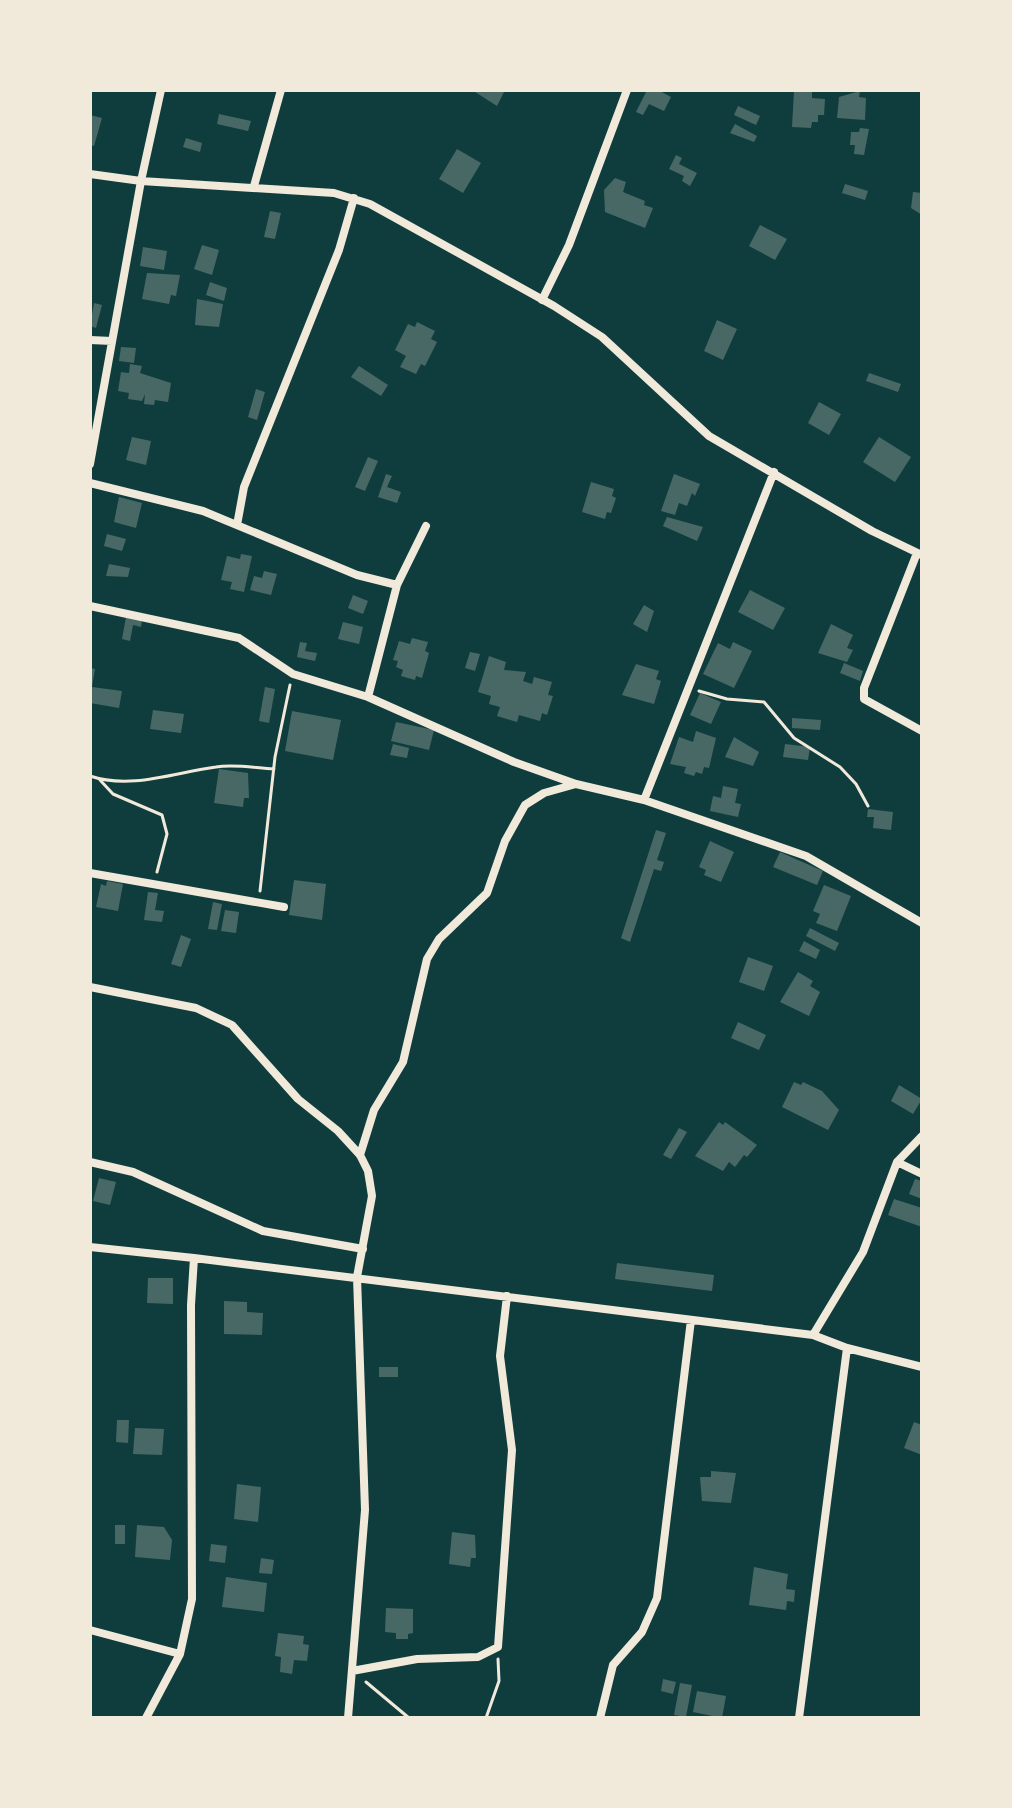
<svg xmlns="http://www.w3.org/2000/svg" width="1012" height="1808" font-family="'Libre Baskerville',serif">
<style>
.building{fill:#486865}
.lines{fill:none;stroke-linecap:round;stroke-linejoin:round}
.path{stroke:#f1e9da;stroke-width:3}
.minor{stroke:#f1e9da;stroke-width:8}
</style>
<rect width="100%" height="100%" fill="#0f3d3e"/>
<path class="building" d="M472,90H505L497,106Z
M647,90H658L671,97L664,111L649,104L643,115L636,112Z
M794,91L812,92V98L825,99L824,115H818V122H812L811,128L792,127Z
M860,91L859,97L866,98L865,120L837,118L839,97Z
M738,106L760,116L756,125L734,115Z
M219,114L251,121L248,131L217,124Z
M90,115L102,118L94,146L90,145Z
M735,124L757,136L754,142L730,133Z
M860,128L869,129L864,155L854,154L855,145H850L851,132H859Z
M186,138L202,143L200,152L183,147Z
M457,149L481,163L463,193L439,179Z
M676,155L682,158L679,164L697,173L690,186L682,181L684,176L669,169Z
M615,178L626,182L623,192L645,201L644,205L653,208L645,228L605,212L604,190Z
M845,184L868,191L865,200L842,193Z
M913,192L922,193V215L911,208Z
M270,211L281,213L275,239L264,237Z
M760,225L787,239L775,260L749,246Z
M202,245L219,250L212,275L194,269Z
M143,247L167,251L164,270L140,266Z
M147,273L180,275L176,296L171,295L169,304L142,299Z
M210,282L227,288L224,301L206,295Z
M197,299L223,304L219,327L195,325Z
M94,303L102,305L96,328L90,326Z
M717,320L737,329L723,360L704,351Z
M417,322L435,331L431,339L437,342L425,366L421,364L416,374L400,367L406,356L395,350L408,324L415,327Z
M121,347L136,348L134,363L119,361Z
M130,364L142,366L140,373L171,383L168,402L155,400L154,405L144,404L145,394L142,401L128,399L129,393L118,391L121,372L129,373Z
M359,366L388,385L381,396L351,377Z
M869,373L901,384L898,392L866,381Z
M256,389L265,392L257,420L248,417Z
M819,402L841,414L829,435L808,423Z
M132,437L151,441L146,465L126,460Z
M879,437L911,457L895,482L863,462Z
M368,457L378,461L365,491L355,487Z
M386,474L392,476L387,487L401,492L397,503L378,497Z
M674,474L700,484L695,496L692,493L687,506L679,503L675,515L661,511Z
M591,482L614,489L612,496L616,498L611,513L607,512L605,519L582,512Z
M119,497L142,503L136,528L114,522Z
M667,517L703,527L697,541L663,526Z
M107,534L126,539L122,551L104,546Z
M241,554L252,556L244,592L230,589L232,582L221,580L227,556L240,559Z
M109,564L130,568L128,577L106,576Z
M264,571L277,574L271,595L250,590L254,576L262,578Z
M750,590L785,608L773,630L738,612Z
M353,595L368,601L363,614L348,608Z
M644,605L654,611L647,632L633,624Z
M126,617L142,620L141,627L133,625L130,641L122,639Z
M343,622L363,627L359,644L338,639Z
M831,624L853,635L847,648L853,650L847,662L818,653Z
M412,638L428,642L425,651L429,653L422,678L416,676L415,680L401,676L403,670L396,667L398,661L393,660L399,641L410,644Z
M300,642L307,643L305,651L317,653L315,661L297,657Z
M733,642L752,651L734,688L703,674L718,643L730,649Z
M470,652L480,654L475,671L465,668Z
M489,656L506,662L504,670L526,672L523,681L532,684L534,677L552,682L548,695L553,696L547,715L542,713L540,721L519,715L517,722L497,716L500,707L489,704L491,696L478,692Z
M844,663L863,671L860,681L840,673Z
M636,664L659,671L656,679L661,681L654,704L622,695Z
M90,668L95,669L92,687L122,691L119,708L90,703Z
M265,687L275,689L269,723L259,721Z
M700,693L721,702L711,724L690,715Z
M153,710L184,714L181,733L150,729Z
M292,711L341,720L333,760L285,751Z
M792,718L821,720L820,730L792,728Z
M396,722L434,730L429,750L391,741Z
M696,731L716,738L709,768L704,767L702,774L696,772L694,776L684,773L686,767L670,764L679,737L693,742Z
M734,737L759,752L753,766L725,757Z
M393,744L409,748L407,758L390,755Z
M785,744L810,747L808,760L783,757Z
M219,769L248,773L249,798H244L243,807L214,803Z
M723,786L738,789L735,803L741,804L738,817L710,811L713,796L721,798Z
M868,809L893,812L891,830L873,828L874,817H867Z
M656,830L666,833L657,860L664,862L661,871L654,869L630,942L621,938Z
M710,841L734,852L721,882L704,875L706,870L699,867Z
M780,852L823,871L817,885L773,867Z
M294,880L326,884L322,920L289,915Z
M107,881L123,884L118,911L96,907L101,884L106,886Z
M824,885L851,896L837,931L816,923L820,914L813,911Z
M148,892L158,893L155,910L164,911L162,922L144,920Z
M213,902L222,904L217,930L208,929Z
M225,910L239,912L236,933L221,931Z
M810,928L839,943L835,951L806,936Z
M181,935L191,939L181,967L171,964Z
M804,941L820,950L816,959L799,951Z
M748,957L773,966L764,991L739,982Z
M798,972L813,981L810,986L820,992L809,1016L780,1002Z
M738,1022L766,1035L759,1050L731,1038Z
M794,1082L801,1085L803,1082L822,1091L839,1110L828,1130L782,1107Z
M899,1085L922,1099L913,1114L891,1101Z
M719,1122L723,1125L725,1122L757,1145L747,1157L744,1155L735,1167L729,1162L723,1171L695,1156Z
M679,1128L687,1132L671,1159L663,1155Z
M99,1178L116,1182L110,1205L93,1201Z
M915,1179L922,1181V1199L909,1194Z
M894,1199L922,1208V1227L888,1215Z
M617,1263L714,1275L712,1291L615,1279Z
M148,1278H173V1304L147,1303Z
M224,1301L247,1302V1312L263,1313L262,1335L224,1334Z
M379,1367H398V1377H379Z
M117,1420H129L128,1443L116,1442Z
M914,1422L922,1425V1455L904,1448Z
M135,1428L164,1429L162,1455L133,1454Z
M711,1471L736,1473L731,1503L702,1501L700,1477H711Z
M237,1484L261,1487L258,1522L234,1519Z
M115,1525H125V1544H115Z
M137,1525L164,1527L172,1540L170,1560L135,1557Z
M452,1532L475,1535L476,1558H471L470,1567L449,1564Z
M211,1544L227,1546L225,1563L209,1561Z
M261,1558L274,1560L272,1574L259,1573Z
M754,1567L788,1574L786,1589L795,1590L794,1602L787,1601L786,1610L749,1605Z
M226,1577L267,1583L264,1612L222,1607Z
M386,1608L413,1609V1633L408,1634V1639H396V1633L385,1632Z
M278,1633L304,1636L303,1644L309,1645L307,1661L294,1660L292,1674L280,1672L281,1657L275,1656Z
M663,1679L676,1682L673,1694L661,1691Z
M680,1683L692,1685L686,1717L674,1715Z
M697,1691L726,1696L722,1718L693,1712Z"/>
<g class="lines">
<path class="path" d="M699,691L727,699L764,702L794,738L840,767L856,784L868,806
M90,776C131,790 176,772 216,767C234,764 255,768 274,769
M100,780L113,794L162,815L167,834L157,872
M260,891L275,757L290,685
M366,1682L409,1718
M486,1718L499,1681L498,1659"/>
<path class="minor" d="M90,174L141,181L334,193L370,204L554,306L602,337L709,436L872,531L922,555
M254,186L281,90
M542,300L569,245L627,90
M90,340L112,341
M90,464L141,181L161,90
M90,483L203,511L357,575L397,585
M237,525L244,487L339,250L354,198
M917,553L864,688V699L922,731
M90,606L239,638L293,674L368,697L514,762L576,784L644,800L806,856L922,923
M368,697L397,585L426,526
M644,800L774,472
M90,873L284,907
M90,987L196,1008L232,1025L298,1099L338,1131L360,1155L368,1171L372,1196L357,1277L365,1510L348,1718
M360,1155L374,1110L403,1062L427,959L439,939L487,893L505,841L525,805L544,793L576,784
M90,1162L133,1172L263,1231L363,1249
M897,1162L922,1174
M90,1247L194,1258
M813,1335L863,1252L897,1162L922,1136
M90,1630L180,1654
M352,1671L417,1659L478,1657L498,1647L512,1450L500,1356L507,1296
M146,1718L180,1654L192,1599L191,1305L194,1258L813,1335L847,1348L922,1367
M600,1718L613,1665L642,1632L657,1598L691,1320
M799,1718L847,1348"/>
</g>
<rect width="1012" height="1808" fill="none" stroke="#f1e9da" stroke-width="184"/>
</svg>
